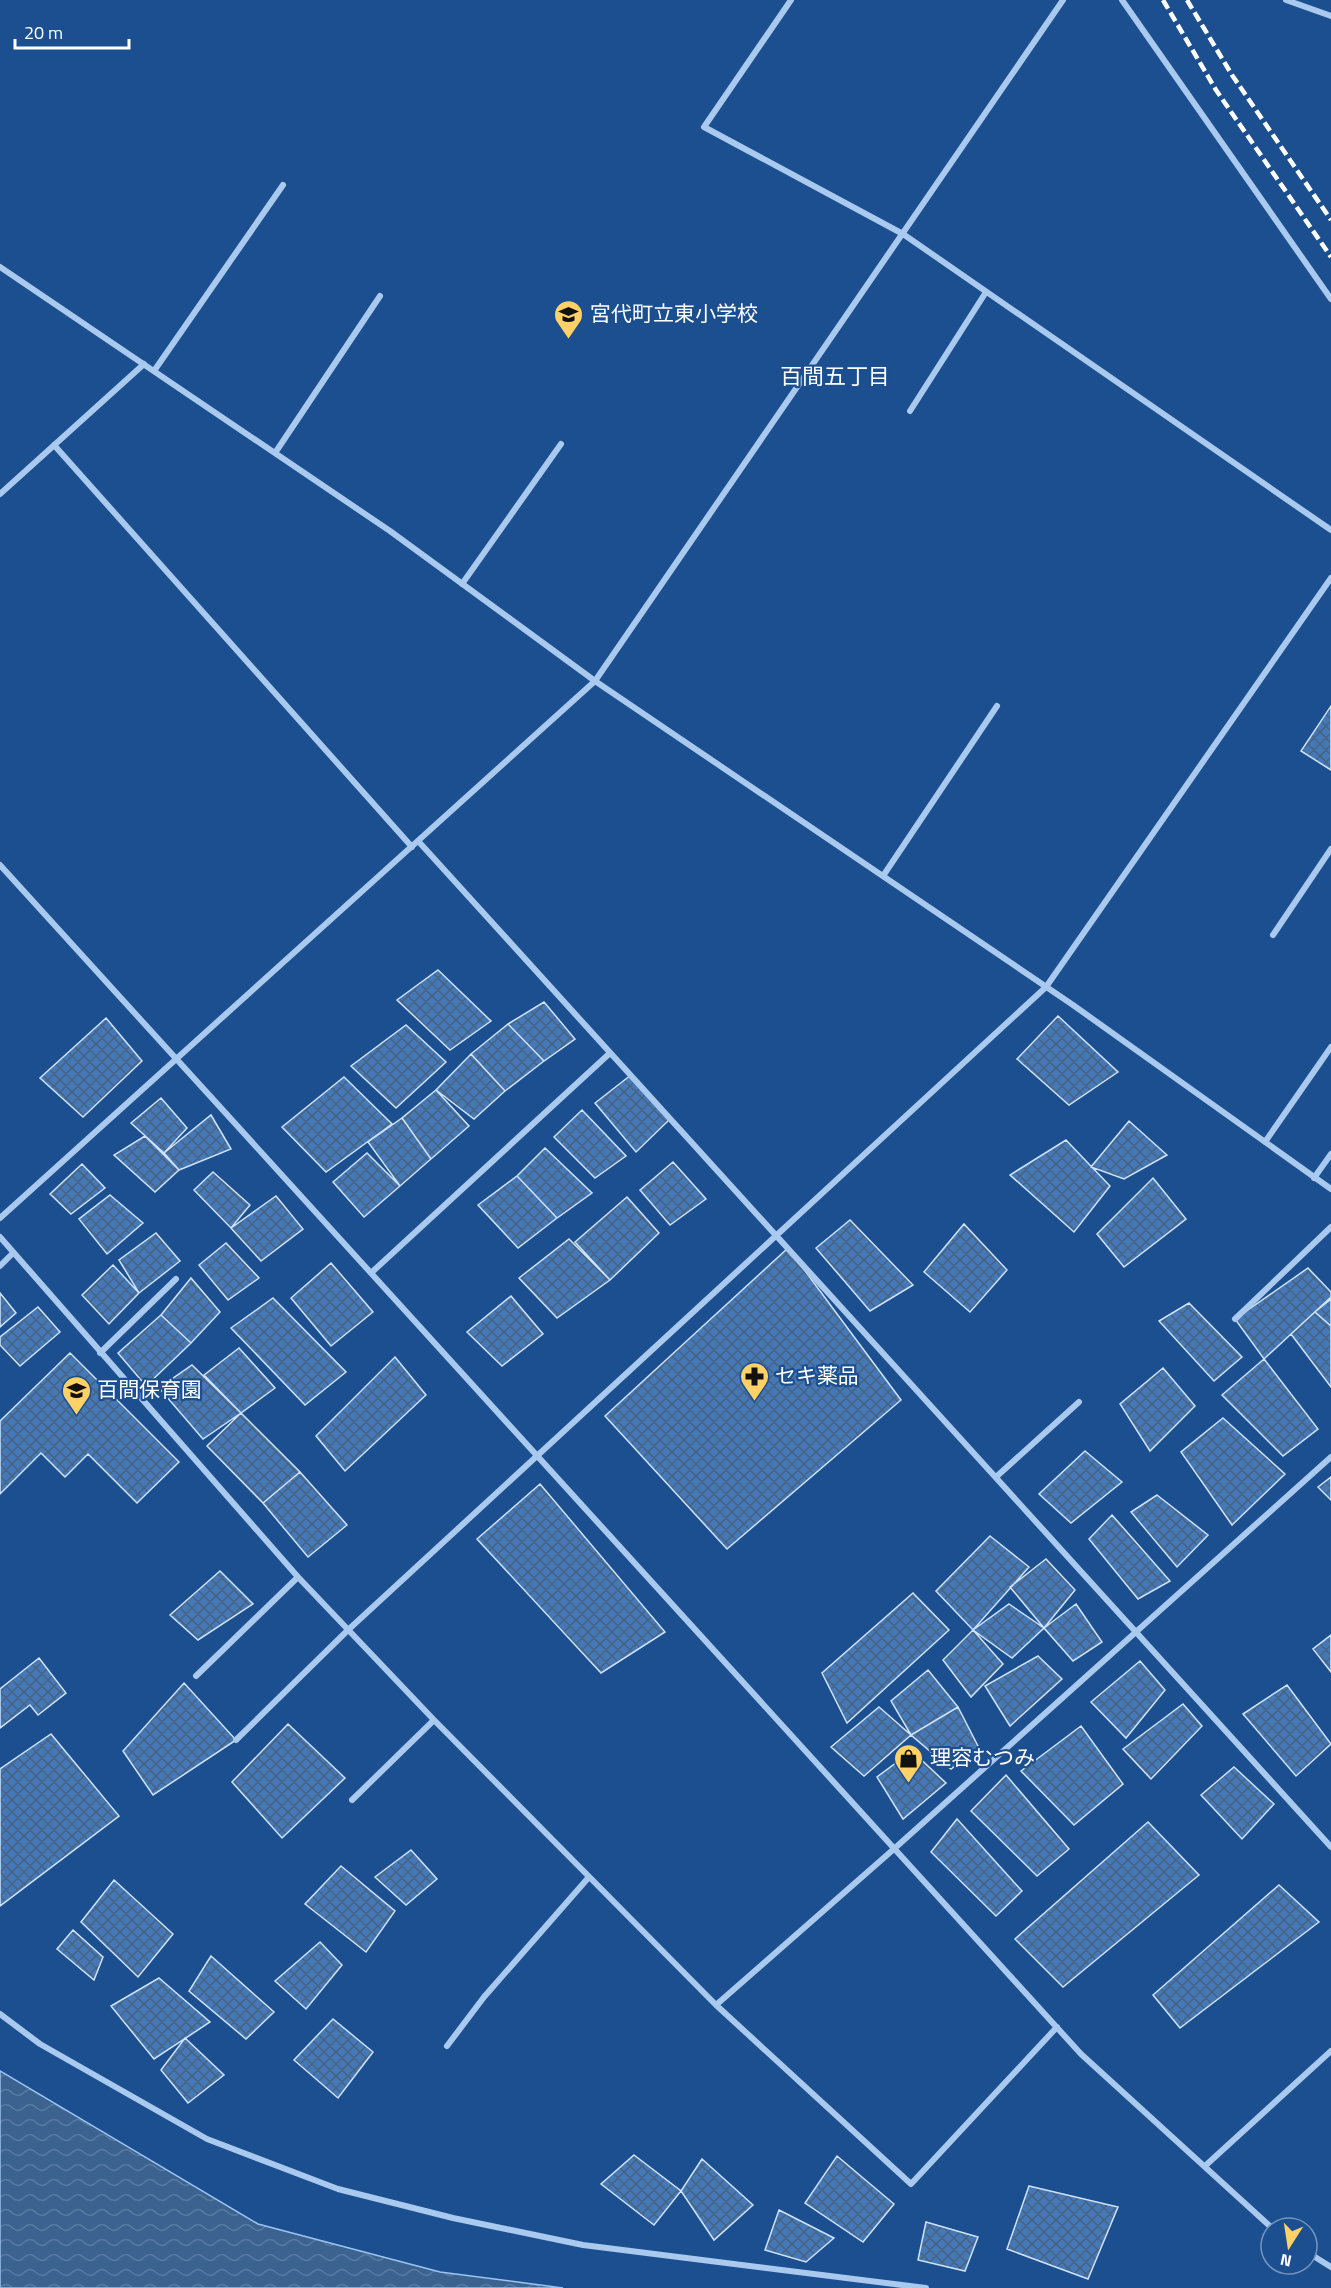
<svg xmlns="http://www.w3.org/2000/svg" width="1331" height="2288" font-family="'Titillium Web','Noto Sans JP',sans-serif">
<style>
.water{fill:url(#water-waves);stroke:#9cc4f0;stroke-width:1.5}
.building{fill:url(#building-cross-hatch);stroke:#cfe3fa;stroke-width:1.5}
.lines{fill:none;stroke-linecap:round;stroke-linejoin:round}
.street{stroke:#a9c9ee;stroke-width:6}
.rail{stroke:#fff;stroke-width:4.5;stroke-dasharray:10 4.5;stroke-linecap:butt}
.labels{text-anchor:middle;stroke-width:4.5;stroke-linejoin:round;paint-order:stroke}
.poi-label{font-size:21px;fill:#fff;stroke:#1b4f8f;text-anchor:start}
.neighbourhood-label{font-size:22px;fill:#fff;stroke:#1b4f8f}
</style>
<defs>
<pattern id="water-waves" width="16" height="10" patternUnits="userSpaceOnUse" patternTransform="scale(1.5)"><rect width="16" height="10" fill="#3c6290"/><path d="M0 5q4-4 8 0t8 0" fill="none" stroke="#597aa1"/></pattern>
<pattern id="building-cross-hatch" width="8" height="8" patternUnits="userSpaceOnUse" patternTransform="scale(1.5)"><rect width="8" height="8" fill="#4478b7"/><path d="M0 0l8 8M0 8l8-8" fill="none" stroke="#486282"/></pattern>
</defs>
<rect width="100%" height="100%" fill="#1b4f8f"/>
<path class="water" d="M0,2071L258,2224L440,2272L563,2288H0Z"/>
<path class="building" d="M1331,706V770L1301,751Z
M438,970L491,1021L450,1050L397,1000Z
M544,1002L575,1039L544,1061L508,1024Z
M1058,1016L1118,1072L1069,1105L1017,1059Z
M106,1018L142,1061L83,1117L40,1078Z
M508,1024L544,1061L505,1091L471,1054Z
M406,1025L446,1062L396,1108L351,1066Z
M471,1054L505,1091L474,1119L436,1090Z
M631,1075L670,1119L636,1152L595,1103Z
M344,1077L392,1124L326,1172L282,1127Z
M436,1090L469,1126L431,1159L402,1118Z
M161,1098L187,1128L164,1153L131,1123Z
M582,1110L626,1156L595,1178L554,1137Z
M211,1115L231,1149L179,1170L164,1153Z
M402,1118L431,1159L400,1186L368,1142Z
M1129,1121L1167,1155L1124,1179L1091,1167Z
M145,1136L179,1170L155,1192L114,1155Z
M1066,1140L1110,1186L1074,1232L1010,1175Z
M545,1148L592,1193L557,1218L517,1176Z
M367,1153L400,1186L364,1217L333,1182Z
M673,1162L706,1199L670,1225L640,1190Z
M82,1164L105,1188L71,1214L50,1194Z
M213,1172L250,1205L231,1228L194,1190Z
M517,1176L557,1218L518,1248L478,1205Z
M1153,1178L1186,1219L1124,1267L1097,1234Z
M110,1195L143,1223L107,1254L79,1219Z
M276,1196L303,1229L261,1261L231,1228Z
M627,1197L659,1233L610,1280L575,1242Z
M850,1220L913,1285L870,1311L816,1248Z
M964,1224L1007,1270L970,1312L924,1272Z
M156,1233L180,1261L139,1293L119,1260Z
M569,1239L610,1280L557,1318L519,1278Z
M226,1243L259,1278L228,1300L199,1265Z
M788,1248L901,1400L727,1549L605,1416Z
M331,1263L373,1312L331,1346L291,1298Z
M113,1265L139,1293L109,1324L82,1295Z
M1308,1268L1331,1292V1297L1264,1359L1235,1319Z
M191,1278L220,1312L191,1343L161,1315Z
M0,1293L16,1313L0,1327Z
M511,1296L543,1334L502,1366L467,1332Z
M273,1298L346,1372L305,1405L231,1328Z
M1331,1299V1326L1315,1312Z
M1189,1303L1242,1357L1214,1381L1159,1321Z
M38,1307L60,1332L20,1366L0,1345V1337Z
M1315,1312L1331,1326V1387L1291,1334Z
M161,1315L191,1343L146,1386L118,1353Z
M239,1348L275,1388L241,1413L204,1375Z
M70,1353L179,1462L137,1503L88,1454L65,1477L41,1453L0,1494V1421Z
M395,1357L426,1395L345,1471L316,1436Z
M1264,1359L1318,1429L1283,1456L1222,1395Z
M192,1365L241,1413L203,1439L159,1388Z
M1163,1368L1195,1406L1150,1451L1120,1404Z
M241,1413L300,1472L263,1503L207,1446Z
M1223,1418L1285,1474L1232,1525L1181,1452Z
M1085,1451L1122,1482L1071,1523L1039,1494Z
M300,1472L347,1525L308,1557L263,1503Z
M1331,1477V1500L1318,1487Z
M540,1484L665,1632L601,1673L477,1539Z
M1157,1495L1208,1535L1177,1567L1131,1512Z
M1112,1515L1170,1581L1138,1599L1089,1539Z
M990,1536L1029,1567L973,1630L936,1591Z
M1046,1559L1075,1590L1044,1628L1010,1587Z
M220,1571L253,1604L198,1640L170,1615Z
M913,1593L949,1630L847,1723L822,1673Z
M1009,1604L1044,1628L1012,1658L973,1630Z
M1076,1604L1102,1642L1073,1661L1044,1628Z
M973,1630L1003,1664L971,1697L943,1660Z
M1331,1635V1672L1313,1649Z
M1038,1656L1062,1679L1010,1726L985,1686Z
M39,1658L66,1693L38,1715L30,1705L0,1728V1689Z
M1140,1661L1165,1690L1126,1738L1091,1702Z
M928,1670L958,1707L911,1735L891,1701Z
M184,1683L236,1740L153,1795L123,1751Z
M1287,1685L1331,1744L1296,1776L1243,1714Z
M1183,1704L1202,1726L1151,1779L1123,1749Z
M879,1707L911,1735L864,1776L831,1747Z
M958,1707L979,1748L951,1769L911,1735Z
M288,1724L345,1778L282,1838L232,1782Z
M1081,1726L1123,1784L1074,1825L1021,1771Z
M51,1734L119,1816L0,1906V1769Z
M912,1751L946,1783L903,1819L877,1777Z
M1234,1767L1274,1804L1242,1839L1201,1795Z
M1006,1775L1069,1849L1037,1876L971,1811Z
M957,1819L1022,1891L996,1916L931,1852Z
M1148,1822L1199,1875L1063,1987L1015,1939Z
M411,1850L437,1879L406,1905L375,1877Z
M341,1866L395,1911L366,1952L305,1904Z
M114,1880L173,1934L138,1977L81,1922Z
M1279,1885L1319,1922L1180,2028L1153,1995Z
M73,1930L103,1957L94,1980L57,1949Z
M320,1942L342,1965L306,2009L275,1981Z
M211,1956L274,2012L246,2039L189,1991Z
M159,1978L210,2022L154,2059L111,2006Z
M333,2019L373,2052L338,2098L294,2060Z
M185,2038L224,2075L188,2103L161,2070Z
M634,2155L681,2191L654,2225L601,2184Z
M837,2156L894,2204L863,2242L805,2203Z
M702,2159L753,2205L714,2240L681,2191Z
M1029,2186L1118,2207L1088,2279L1007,2249Z
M779,2210L834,2238L806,2262L765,2250Z
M926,2222L978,2237L965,2271L918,2260Z"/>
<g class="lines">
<path class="street" d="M791,0L704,127L903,234L1331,530
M1122,0L1331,299
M1286,0L1331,16
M0,267L390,531L595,681L1073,1005L1331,1189
M154,371L283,185
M910,411L986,292
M54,445L412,847
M275,453L380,296
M0,494L144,364
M462,584L561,444
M419,842L1331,1847
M0,865L1081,2054L1272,2228
M883,876L997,706
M1273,935L1331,849
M1265,1142L1331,1047
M1314,1178L1331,1154
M0,1218L595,681L1063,0
M0,1237L298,1577L434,1720L716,2005L911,2184L1057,2027
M0,1266L13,1253
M371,1273L610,1053
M1235,1319L1331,1227
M100,1353L176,1279
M996,1477L1079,1402
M196,1676L298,1577
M236,1740L348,1630L1046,987L1331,578
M352,1800L434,1720
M716,2005L895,1848L1331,1457
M0,2014L40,2044L207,2139L338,2189L453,2218L583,2245L926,2288
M447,2046L484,1997L589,1877
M1205,2166L1331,2051
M1307,2252L1331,2267"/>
<path class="rail" d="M1163,0L1216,90L1331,257
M1187,0L1232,75L1331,220"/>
</g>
<defs>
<symbol id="school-pin" viewBox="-11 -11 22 30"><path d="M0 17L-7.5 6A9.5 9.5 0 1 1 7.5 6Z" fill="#ffd166" stroke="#1b4f8f"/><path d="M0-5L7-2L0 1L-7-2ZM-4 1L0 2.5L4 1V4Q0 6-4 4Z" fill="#111"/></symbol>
<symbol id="pharmacy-pin" viewBox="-11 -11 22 30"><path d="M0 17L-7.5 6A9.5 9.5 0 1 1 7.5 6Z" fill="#ffd166" stroke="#1b4f8f"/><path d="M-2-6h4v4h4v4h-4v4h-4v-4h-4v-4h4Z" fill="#111"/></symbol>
<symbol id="shop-pin" viewBox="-11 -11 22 30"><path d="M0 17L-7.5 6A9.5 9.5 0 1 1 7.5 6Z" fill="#ffd166" stroke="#1b4f8f"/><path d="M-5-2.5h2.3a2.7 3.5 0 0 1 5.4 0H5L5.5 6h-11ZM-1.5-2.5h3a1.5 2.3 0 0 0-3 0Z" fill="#111"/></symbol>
</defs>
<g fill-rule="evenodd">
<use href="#school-pin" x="552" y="298" width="33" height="45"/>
<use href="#pharmacy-pin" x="738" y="1360" width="33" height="45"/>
<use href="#school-pin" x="60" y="1374" width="33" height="45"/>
<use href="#shop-pin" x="892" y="1742" width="33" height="45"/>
</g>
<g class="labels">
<g class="poi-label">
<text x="590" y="321">宮代町立東小学校</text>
<text x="775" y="1383">セキ薬品</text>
<text x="97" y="1397">百間保育園</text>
<text x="930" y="1765">理容むつみ</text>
</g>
<g class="neighbourhood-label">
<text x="835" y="384">百間五丁目</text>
</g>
</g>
<g transform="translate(1289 2246) rotate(192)"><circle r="28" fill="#1b4f8f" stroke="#7695bc" stroke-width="1.5"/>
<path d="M0-4.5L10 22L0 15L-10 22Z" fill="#ffd166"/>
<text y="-9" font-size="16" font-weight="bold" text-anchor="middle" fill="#ffffff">N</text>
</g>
<path d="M15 39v9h114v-9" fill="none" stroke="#ffffff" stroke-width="3"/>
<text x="24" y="39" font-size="18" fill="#ffffff" stroke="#1b4f8f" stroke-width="4.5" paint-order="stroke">20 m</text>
</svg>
